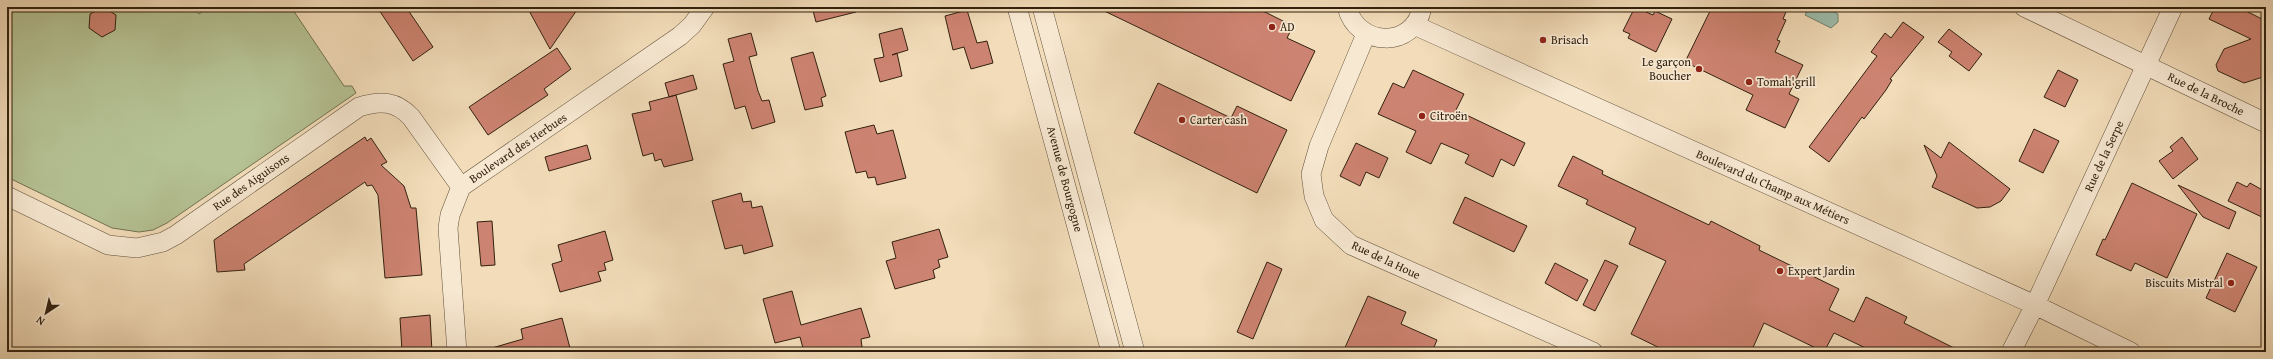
<svg xmlns="http://www.w3.org/2000/svg" width="2273" height="359" font-family="'Gentium Book Plus',serif">
<style>
.green{fill:#b5c294;stroke:#737252}
.water{fill:#9cbcab;stroke:#717e6d}
.building{fill:#cd8371;stroke:#31210f}
.lines{fill:none;stroke-linecap:round;stroke-linejoin:round}
.street-casing{stroke:#61503a;stroke-width:20}
.street{stroke:#f7e8d2;stroke-width:19}
.poi-dot{fill:#8f2418;stroke:#f7e8d2;stroke-width:1.5}
.labels{text-anchor:middle;stroke-width:3.5;stroke-linejoin:round;paint-order:stroke}
.poi-label{font-size:12px;fill:#31210f;stroke:#f7e8d2;text-anchor:start}
.street-label{font-size:12px;fill:#31210f;stroke:#f7e8d2}
</style>
<rect width="100%" height="100%" fill="#f2dcb9"/>
<filter id="stains"><feTurbulence type="fractalNoise" baseFrequency=".005" numOctaves="4"/><feColorMatrix values="0 0 0 0 .2 0 0 0 0 .09 0 0 0 0 .02 0 0 0 .5 -.17"/></filter>
<radialGradient id="worn" r=".72"><stop offset=".6" stop-color="#630" stop-opacity="0"/><stop offset="1" stop-color="#630" stop-opacity=".3"/></radialGradient>
<path class="green" d="M7,7H194L199,14L209,7H291L344,86H352L356,93L167,223L153,230L139,232L112,228L7,177Z"/>
<path class="water" d="M1809,7H1824L1838,14V22L1831,28L1805,15Z"/>
<path class="building" d="M103,7L116,15L115,30L102,37L89,28L90,14Z
M377,7H406L433,47L413,61Z
M527,7H579L550,49Z
M812,7H855L856,12L816,22Z
M1096,7H1221L1232,12L1235,7H1255L1293,26L1287,38L1315,51L1291,101Z
M1635,7L1653,15L1655,11L1672,19L1656,52L1628,38L1630,34L1623,31Z
M1712,7H1788L1783,19L1786,20L1777,40L1780,41L1775,52L1803,65L1789,94L1799,99L1785,128L1746,110L1753,95L1685,62Z
M2215,7H2238L2266,21V71L2263,77L2244,83L2218,71L2216,65L2224,49L2251,39L2209,19Z
M967,10L977,43L987,41L993,63L971,69L964,47L953,50L945,16Z
M1903,22L1924,37L1890,79L1892,80L1886,90L1864,119L1862,117L1829,162L1809,147L1877,56L1871,52L1885,33L1891,38Z
M902,28L908,50L892,55L897,53L902,76L880,82L874,59L884,57L879,34Z
M1949,29L1982,54L1969,71L1949,56L1952,52L1938,42Z
M751,33L757,55L749,57L758,91L762,101L769,100L775,122L752,129L745,106L735,109L723,64L734,61L728,39Z
M557,48L571,69L544,89L548,95L488,135L469,107Z
M813,52L826,96L821,98L823,106L805,110L791,58Z
M1413,70L1464,94L1456,110L1525,143L1514,166L1501,159L1493,177L1465,163L1469,155L1441,143L1431,164L1406,152L1416,131L1378,114L1393,83L1404,88Z
M2058,70L2078,80L2065,107L2044,97Z
M693,75L697,89L669,97L665,83Z
M1158,83L1231,118L1237,106L1287,130L1257,193L1134,133Z
M676,95L693,160L664,167L661,159L655,161L653,153L643,156L632,114L651,110L649,102Z
M874,125L877,134L893,130L906,178L877,185L875,177L868,178L866,171L856,173L845,132Z
M2034,129L2059,141L2043,173L2019,161Z
M365,137L367,141L371,138L387,162L381,165L404,186L411,208H416L422,275L385,278L378,195L372,185L367,186L365,182L244,264L245,270L217,272L214,240Z
M2182,137L2198,159L2173,179L2159,161L2173,151L2170,147Z
M1949,142L2010,189L2001,201L1990,207L1977,208L1932,187L1937,176L1924,145L1941,158Z
M1356,143L1388,158L1379,178L1366,172L1360,186L1340,176Z
M587,145L591,159L549,171L545,157Z
M1573,156L1603,171L1602,174L1709,225L1711,221L1760,246L1759,250L1839,289L1829,310L1854,322L1866,297L1907,317L1904,323L1962,352H1902L1892,347L1890,352H1874L1834,333L1824,352L1764,323L1751,352H1668L1631,334L1666,261L1629,244L1636,228L1586,204L1588,200L1558,186Z
M2237,182L2247,187L2250,183L2266,192V219L2228,201Z
M2132,183L2197,214L2167,278L2135,263L2131,271L2096,255L2103,239L2105,240Z
M2178,185L2236,212L2229,229L2203,217Z
M741,193L743,202L751,201L752,208L762,206L773,246L744,254L742,245L725,249L712,201Z
M1465,197L1527,226L1514,252L1453,223Z
M492,221L495,265L481,266L477,222Z
M939,229L948,257L938,260L940,267L933,270L935,278L895,289L886,261L896,258L892,242Z
M605,231L613,260L604,263L606,270L598,272L601,281L560,292L552,264L562,261L558,245Z
M2227,253L2257,267L2235,312L2206,298Z
M1605,260L1618,266L1595,311L1583,305Z
M1267,262L1282,269L1253,339L1237,332Z
M1555,263L1588,280L1577,301L1545,283Z
M792,291L801,325L861,308L870,337L861,339L862,347L855,349L856,352H804L800,337L775,343L763,299Z
M1368,296L1406,312L1401,324L1437,340L1432,352H1343Z
M430,315L432,352H402L400,318Z
M562,318L570,348L554,352H492V348L523,339L521,329Z"/>
<g class="lines">
<defs>
<path id="street" d="M1017,7L1111,352
M1042,7L1135,352
M1347,7C1357,48 1415,49 1422,7
M2024,7L2266,123
M1414,25L2035,305L2131,352
M1366,34L1319,146L1311,174L1314,196L1324,220L1351,245L1593,352
M7,196L108,245L137,248L163,242L176,235L359,107C380,100 396,101 411,117L461,187
M457,352L448,228L450,215L461,187L680,36L692,25L705,7
M2011,352L2035,305L2173,7"/>
</defs>
<use href="#street" class="street-casing"/>
<use href="#street" class="street"/>
</g>
<g class="poi-dot">
<circle cx="1272" cy="27" r="4"/>
<circle cx="1543" cy="40" r="4"/>
<circle cx="1699" cy="69" r="4"/>
<circle cx="1749" cy="82" r="4"/>
<circle cx="1422" cy="116" r="4"/>
<circle cx="1182" cy="120" r="4"/>
<circle cx="1780" cy="271" r="4"/>
<circle cx="2231" cy="283" r="4"/>
</g>
<g class="labels">
<g class="poi-label">
<text x="1280" y="31">AD</text>
<text x="1551" y="44">Brisach</text>
<text x="1691" y="66" text-anchor="end">Le garçon<tspan x="1691" dy="14">Boucher</tspan></text>
<text x="1757" y="86">Tomah'grill</text>
<text x="1430" y="120">Citroën</text>
<text x="1190" y="124">Carter cash</text>
<text x="1788" y="275">Expert Jardin</text>
<text x="2223" y="287" text-anchor="end">Biscuits Mistral</text>
</g>
<g class="street-label">
<text transform="translate(2206 94) rotate(26)" y="4">Rue de la Broche</text>
<text transform="translate(518 148) rotate(-34)" y="4">Boulevard des Herbues</text>
<text transform="translate(2104 156) rotate(-65)" y="4">Rue de la Serpe</text>
<text transform="translate(1065 179) rotate(75)" y="4">Avenue de Bourgogne</text>
<text transform="translate(251 182) rotate(-35)" y="4">Rue des Aiguisons</text>
<text transform="translate(1773 187) rotate(24)" y="4">Boulevard du Champ aux Métiers</text>
<text transform="translate(1386 260) rotate(25)" y="4">Rue de la Houe</text>
</g>
</g>
<rect width="2273" height="359" fill="none" stroke="#f2dcb9" stroke-width="24"/>
<rect x="8" y="8" width="2257" height="343" fill="none" stroke="#31210f" stroke-width="2"/>
<rect x="12" y="12" width="2249" height="335" fill="none" stroke="#31210f"/>
<g transform="translate(46 313) rotate(215)" stroke="#f7e8d2" stroke-width="3" paint-order="stroke">
<path d="M0-3L7 15L0 10L-7 15Z" fill="#31210f"/>
<text y="-6" font-size="11" font-weight="bold" text-anchor="middle" fill="#31210f">N</text>
</g>
<rect width="100%" height="100%" filter="url(#stains)"/>
<rect width="100%" height="100%" fill="url(#worn)"/>
</svg>
